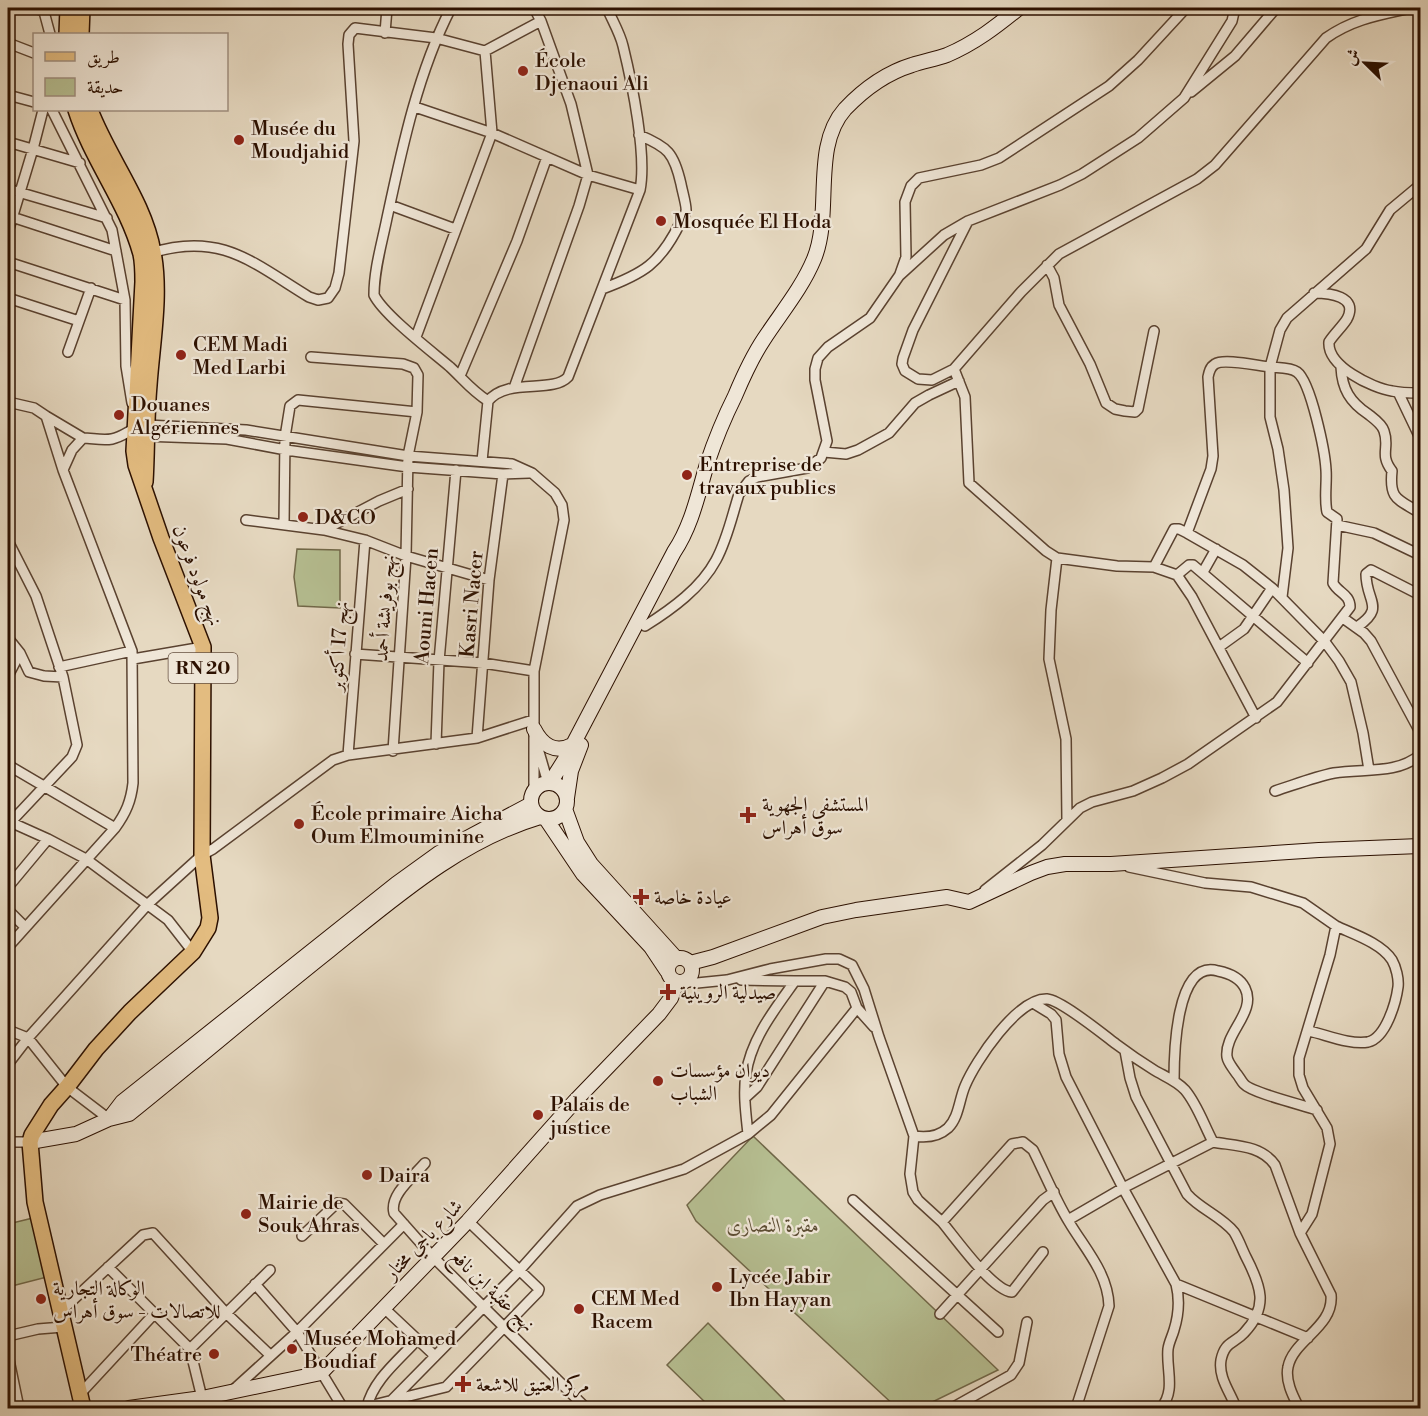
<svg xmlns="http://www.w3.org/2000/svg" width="1428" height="1416" font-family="'Libre Bodoni',Amiri,serif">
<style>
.green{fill:#b6bf92;stroke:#716849;stroke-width:1.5}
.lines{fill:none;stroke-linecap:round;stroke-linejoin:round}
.street-casing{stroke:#5a4230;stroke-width:12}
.secondary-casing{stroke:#2c1000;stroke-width:16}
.primary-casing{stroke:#2c1000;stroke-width:18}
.street{stroke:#efe6d7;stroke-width:9}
.secondary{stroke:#efe6d7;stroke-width:14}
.primary{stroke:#e3bc80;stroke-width:15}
.poi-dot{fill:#8f2418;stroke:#efe6d7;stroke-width:2}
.labels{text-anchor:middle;stroke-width:4.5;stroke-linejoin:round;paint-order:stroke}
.shield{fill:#efe6d7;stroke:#665040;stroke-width:1.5}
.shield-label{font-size:18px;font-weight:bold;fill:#2c1000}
.poi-label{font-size:20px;fill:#2c1000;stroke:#efe6d7;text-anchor:start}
.street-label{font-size:20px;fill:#2c1000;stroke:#efe6d7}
.park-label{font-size:20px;font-style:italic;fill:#5c4d33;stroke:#efe6d7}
</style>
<rect width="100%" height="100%" fill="#e6d9c1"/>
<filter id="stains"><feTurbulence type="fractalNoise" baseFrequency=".00333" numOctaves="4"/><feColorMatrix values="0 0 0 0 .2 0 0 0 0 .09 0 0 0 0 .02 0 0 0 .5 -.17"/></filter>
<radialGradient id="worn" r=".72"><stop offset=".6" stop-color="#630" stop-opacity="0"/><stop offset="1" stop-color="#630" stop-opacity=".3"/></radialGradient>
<path class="green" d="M297,549L340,550V608L298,606L294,577Z
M753,1136L998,1370L920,1408H897L696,1221L687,1205Z
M33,1218L47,1277L8,1287V1224Z
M708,1323L792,1408H711L667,1365Z"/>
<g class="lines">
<defs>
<path id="street" d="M33,8L45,11
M43,8L50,34
M451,8C418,72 402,148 387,218C382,243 374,269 374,295C384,315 430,350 450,367C464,380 471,390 488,401L482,461
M385,33L387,8
M8,43L34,53
M485,51L541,21
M1191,92L1235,56L1276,8
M8,95L34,102
M415,107L492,133L588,175L640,190
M52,110L112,230L125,300L126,366L132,403
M8,142L80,163
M8,189L107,218
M390,205L455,229
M12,217L116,251
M968,221L1060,185L1082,174L1138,138L1184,98L1232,21L1235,8
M8,232L33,149L43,110
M151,253C221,231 253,263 309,297L318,300L328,298L335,288L339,273L354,141L348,44L349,35L355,28L436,38L485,51L492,133L416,337
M8,262L125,300
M1047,265L1054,278L1059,305L1090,364L1106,403L1115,409L1125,411L1135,412L1138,409L1154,331
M900,274L906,257L905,202L911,186L919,178L981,165L999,158L1109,86L1138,60L1186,8
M602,289C643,274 660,264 680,223C681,220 686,215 686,211C687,207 682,190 681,184C674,153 668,147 639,135
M1314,293C1329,293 1359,296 1347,319C1342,327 1334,334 1329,342C1327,366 1372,388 1392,391C1401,393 1411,393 1420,393
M8,298L79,321
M68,352L91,288
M311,357L403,364L414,368L418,375L417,412
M1341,367C1342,389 1350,402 1368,414C1373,418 1382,424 1384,431C1390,448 1379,454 1392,471C1389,500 1398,499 1420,513
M954,369L965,397L969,483L1046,551L1057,558
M460,376L517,241L547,157
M514,388L579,206L588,175L571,104L541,21L534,8
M1398,392L1420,438
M488,401C508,377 552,394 568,377L640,190C647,155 632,83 623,46C620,33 612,20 607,8
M8,402L34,408L46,416
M143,436L227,439L286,450L408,467L503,474L529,473
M824,452L846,454L858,450L889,433L915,403L929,395L959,381
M63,470L46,416L83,438
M246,520L324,530L365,540L406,556L489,580
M284,524L285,437L290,406L298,400L417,412L408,456L406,556L393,751
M1337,525L1374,533L1420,555
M324,530L379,501L408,489
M1187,533L1211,469L1213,456L1208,377C1209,372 1210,367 1215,364C1224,358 1258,366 1270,367V417L1278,449L1284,490L1288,548L1282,597
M8,541L36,596L63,677
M1203,572L1216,549
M1177,575L1189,565H1193L1308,663
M1343,618L1364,633L1371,641L1420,732
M645,626C672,609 701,588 716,560C727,540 732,516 739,494L749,481L757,477L807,468L821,458L827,441L815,380V369L818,358L828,347L870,318L899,276L944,235L968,221L913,330L903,358L902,364L905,371L918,379L932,380L954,369L1021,292L1059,254L1197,179L1215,165L1326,38C1353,19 1379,15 1411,8
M1357,627C1386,607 1366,602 1366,574L1371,570L1420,595
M8,638L20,653L29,672L44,676L63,677L77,745L72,757L8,825
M1219,647L1244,629L1272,588
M355,654L483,663L534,671
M133,659L203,647
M59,667L132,651
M8,676L20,653
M1256,718L1192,597L1177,575L1154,567L1174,529H1179L1187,533L1243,565L1272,588L1325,642L1339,661L1351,682L1363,733L1369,770
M477,738L489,580L503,474
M436,744L439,661L456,470
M537,745L548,783
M348,755L365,540
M8,765L115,828
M1275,791C1294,785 1314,777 1334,773C1363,768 1396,775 1420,755
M1067,820L1066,739L1049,659L1051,610L1057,558L1117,566L1154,567
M8,821L48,839L86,859L168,920L193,952
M1129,867L1205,883L1251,887L1303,903L1336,926L1330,955L1299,1058V1075L1303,1088L1327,1128L1330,1144L1312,1214L1300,1233
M8,887L48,839
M985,890L1042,845L1080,808L1092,802L1133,791L1162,778L1188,764L1277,702L1350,607C1350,594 1338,593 1333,583L1337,519L1327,512C1324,498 1327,484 1326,470C1325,452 1311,382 1297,372C1290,367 1278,368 1270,367L1280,330L1287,318L1366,249L1390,210L1420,185
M8,910L25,927
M8,947L115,828C126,813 131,801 133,783L132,651L63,470L72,450L83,438C92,438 102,441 112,439C126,436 131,427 147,425L246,430L408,456L512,464L532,473L555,493L562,505L564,520L534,671V791
M741,980L795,981C775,1009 751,1039 746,1074C743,1094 746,1115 748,1134
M686,981L697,983L727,980L770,969L826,959H839L852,965L864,989L879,1037L914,1136L910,1174L913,1192L918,1200L942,1222L1012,1144L1023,1142L1033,1150C1045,1174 1055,1199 1069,1222C1085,1249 1108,1273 1109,1306L1076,1408
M795,981H825L845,987L851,992L857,1008L874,1027
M1033,1003L1051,1014L1056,1020L1059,1054L1066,1077L1123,1188L1176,1284C1180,1300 1179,1314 1174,1330C1172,1337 1169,1342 1168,1349C1166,1370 1176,1390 1161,1408
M8,1030L28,1038L67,1087L109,1119
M1309,1031C1327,1035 1350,1045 1368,1042C1386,1038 1396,1002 1398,987C1399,979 1396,967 1392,960C1381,943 1353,934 1336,926
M1125,1051L1130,1078L1136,1097L1187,1194C1200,1209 1221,1216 1234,1232C1239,1240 1242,1249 1246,1257C1261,1286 1269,1307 1244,1333C1234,1344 1225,1341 1221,1360C1218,1378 1231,1393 1236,1408
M8,1064L28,1038L148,904L202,855L213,849L333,760L348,755L477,738L533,720
M1174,1081C1174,1057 1175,958 1218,971C1228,973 1240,978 1245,988C1257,1012 1224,1033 1227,1057C1228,1063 1233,1068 1236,1073C1239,1076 1241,1081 1244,1084C1252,1093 1303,1105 1317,1110
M745,1098L757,1087L825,981
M914,1136C926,1138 938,1137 948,1128C959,1117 959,1100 965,1086C975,1062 1017,998 1047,999C1061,1000 1104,1035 1116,1044C1128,1053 1141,1062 1154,1070C1164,1076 1177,1081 1185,1090C1197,1104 1204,1125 1213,1142C1236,1146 1261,1145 1275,1165L1300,1233L1331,1295C1334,1327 1293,1340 1288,1367C1285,1381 1293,1396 1299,1408
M8,1142H30
M425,1163C414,1176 389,1195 394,1213L433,1257L586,1408
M853,1200L998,1332
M1068,1220L1123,1188L1213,1142
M942,1222C956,1239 992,1290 1012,1292L1043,1252
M302,1236L337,1203L344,1204L384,1244
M108,1267L190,1349L270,1270
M255,1284L297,1332L343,1408
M1176,1284L1308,1338
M384,1308L435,1356
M61,1311L143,1235L153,1233L226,1313L270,1355
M940,1314L1043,1200L1054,1192
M8,1336L38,1329L63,1327
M190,1349L202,1398
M8,1355L19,1408
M232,1391L297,1332L404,1224
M80,1394L155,1313
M392,1400L519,1271L577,1206L600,1195L684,1169L748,1134L771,1115L857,1008
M367,1407C373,1380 399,1360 417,1340
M364,1408L373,1405L446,1387L538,1292L539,1289L468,1221
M952,1408L1011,1375L1019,1363L1027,1322"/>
<path id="secondary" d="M534,729C542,745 555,754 572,745
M531 801a18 18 0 1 1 36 0a18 18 0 1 1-36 0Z
M550,783L567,756L674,552C692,525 698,494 707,464C715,440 724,418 735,396C743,377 752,357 764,339C781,313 802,288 814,259C833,213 811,147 845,109C864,89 886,73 912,65C924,61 936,59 947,55C975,43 997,26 1019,8
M567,798L571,771L581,745
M565,809L577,842L591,864L676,958
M546,819L583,874L651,947L667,971
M668 970a12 12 0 1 1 24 0a12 12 0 1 1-24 0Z
M690,963L713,957L822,917L856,910L947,897L969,902L1031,873L1047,867L1065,864H1111L1319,850L1420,846
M109,1119L122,1102L396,884L439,853L531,804
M30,1142L76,1134L109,1119L129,1114C196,1060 262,1004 330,950C395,898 459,841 540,817
M129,1408L202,1398L321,1373L468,1221L575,1101L659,1014L671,998L677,982"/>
<path id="primary" d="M67,34L68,8
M81,34L82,8
M76,110C92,160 127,203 141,254C143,263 143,273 143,282L134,451L136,465L161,538L203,647L202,855L210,918L208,928L193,952L130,1012L96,1049L67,1087L51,1105L32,1135L30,1142L35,1202L83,1408
M90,110C108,158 144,201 153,252C161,295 152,342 149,385C146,418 147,450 145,482"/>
</defs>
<use href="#street" class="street-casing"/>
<use href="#secondary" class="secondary-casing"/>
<use href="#primary" class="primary-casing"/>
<use href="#street" class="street"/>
<use href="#secondary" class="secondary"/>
<use href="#primary" class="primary"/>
</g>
<g class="poi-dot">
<circle cx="523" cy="71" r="6"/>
<circle cx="239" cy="140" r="6"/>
<circle cx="661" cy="221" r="6"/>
<circle cx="181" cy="355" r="6"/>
<circle cx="119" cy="415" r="6"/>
<circle cx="687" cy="475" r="6"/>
<circle cx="303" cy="517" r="6"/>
<path d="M745 806h6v6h6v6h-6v6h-6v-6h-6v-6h6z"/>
<circle cx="299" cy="824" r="6"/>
<path d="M638 888h6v6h6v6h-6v6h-6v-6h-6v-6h6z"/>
<path d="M665 983h6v6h6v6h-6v6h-6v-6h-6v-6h6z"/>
<circle cx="658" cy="1081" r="6"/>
<circle cx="538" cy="1115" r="6"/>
<circle cx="367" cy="1175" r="6"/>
<circle cx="246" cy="1214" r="6"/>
<circle cx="717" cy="1287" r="6"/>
<circle cx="41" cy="1299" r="6"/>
<circle cx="579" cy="1309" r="6"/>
<circle cx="292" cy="1349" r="6"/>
<circle cx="214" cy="1354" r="6"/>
<path d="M460 1375h6v6h6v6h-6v6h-6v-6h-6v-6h6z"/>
</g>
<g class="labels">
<rect class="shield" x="168.5" y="653" width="69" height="30" rx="4.5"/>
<g class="shield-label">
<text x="203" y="674">RN 20</text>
</g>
<g class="poi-label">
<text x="535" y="67">École<tspan x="535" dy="23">Djenaoui Ali</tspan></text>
<text x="251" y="135">Musée du<tspan x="251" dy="23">Moudjahid</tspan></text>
<text x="673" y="228">Mosquée El Hoda</text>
<text x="193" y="351">CEM Madi<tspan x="193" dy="23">Med Larbi</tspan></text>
<text x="131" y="411">Douanes<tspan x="131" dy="23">Algériennes</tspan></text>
<text x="699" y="471">Entreprise de<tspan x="699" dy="23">travaux publics</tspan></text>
<text x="315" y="524">D&amp;CO</text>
<text x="762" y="811">المستشفى الجهوية<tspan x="762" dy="23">سوق أهراس</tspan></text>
<text x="311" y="820">École primaire Aicha<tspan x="311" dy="23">Oum Elmouminine</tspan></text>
<text x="654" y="904">عيادة خاصة</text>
<text x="680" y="999">صيدلية الروينية</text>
<text x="670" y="1077">ديوان مؤسسات<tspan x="670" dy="23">الشباب</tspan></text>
<text x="550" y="1111">Palais de<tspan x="550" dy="23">justice</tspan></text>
<text x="379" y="1182">Daira</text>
<text x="258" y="1209">Mairie de<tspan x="258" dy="23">Souk Ahras</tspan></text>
<text x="729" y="1283">Lycée Jabir<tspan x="729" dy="23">Ibn Hayyan</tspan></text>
<text x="53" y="1295">الوكالة التجارية<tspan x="53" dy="23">للاتصالات - سوق أهراس</tspan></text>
<text x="591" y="1305">CEM Med<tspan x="591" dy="23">Racem</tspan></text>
<text x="304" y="1345">Musée Mohamed<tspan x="304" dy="23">Boudiaf</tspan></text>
<text x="202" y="1361" text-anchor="end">Théatre</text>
<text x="476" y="1391">مركز العتيق للاشعة</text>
</g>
<g class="street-label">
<text transform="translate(198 575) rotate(69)" y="7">نهج مولود فرعون</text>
<text transform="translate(471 604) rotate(-85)" y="7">Kasri Nacer</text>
<text transform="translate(426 606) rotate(-85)" y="7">Aouni Hacen</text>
<text transform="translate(384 608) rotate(-86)" y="7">نهج بوفريشة أحمد</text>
<text transform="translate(338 646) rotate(-86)" y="7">نهج 17 أكتوبر</text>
<text transform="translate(423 1239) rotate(-46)" y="7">شارع باجي مختار</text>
<text transform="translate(493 1290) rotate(44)" y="7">نهج عقبة ابن نافع</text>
</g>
<g class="park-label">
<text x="773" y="1232">مقبرة النصارى</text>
</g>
</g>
<rect width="1428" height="1416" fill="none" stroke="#e6d9c1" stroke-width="30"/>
<rect x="9" y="9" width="1410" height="1398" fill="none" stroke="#2c1000" stroke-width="3"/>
<rect x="15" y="15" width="1398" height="1386" fill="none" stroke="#2c1000" stroke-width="1.5"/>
<rect x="33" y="33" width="195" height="78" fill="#efe6d7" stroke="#a19081" stroke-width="1.5"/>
<rect x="45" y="52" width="30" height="9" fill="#e3bc80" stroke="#a19081" stroke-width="1.5"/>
<text x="87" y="63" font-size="18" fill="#2c1000">طريق</text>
<rect x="45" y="78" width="30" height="18" fill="#b6bf92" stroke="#a19081" stroke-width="1.5"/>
<text x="87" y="93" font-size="18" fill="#2c1000">حديقة</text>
<g transform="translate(1365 63) rotate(294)" stroke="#efe6d7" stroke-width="4.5" paint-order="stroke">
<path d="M0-4.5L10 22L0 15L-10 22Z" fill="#2c1000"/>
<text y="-9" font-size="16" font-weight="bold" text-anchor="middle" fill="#2c1000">ش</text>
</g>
<rect width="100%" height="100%" filter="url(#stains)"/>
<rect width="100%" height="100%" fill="url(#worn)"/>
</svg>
